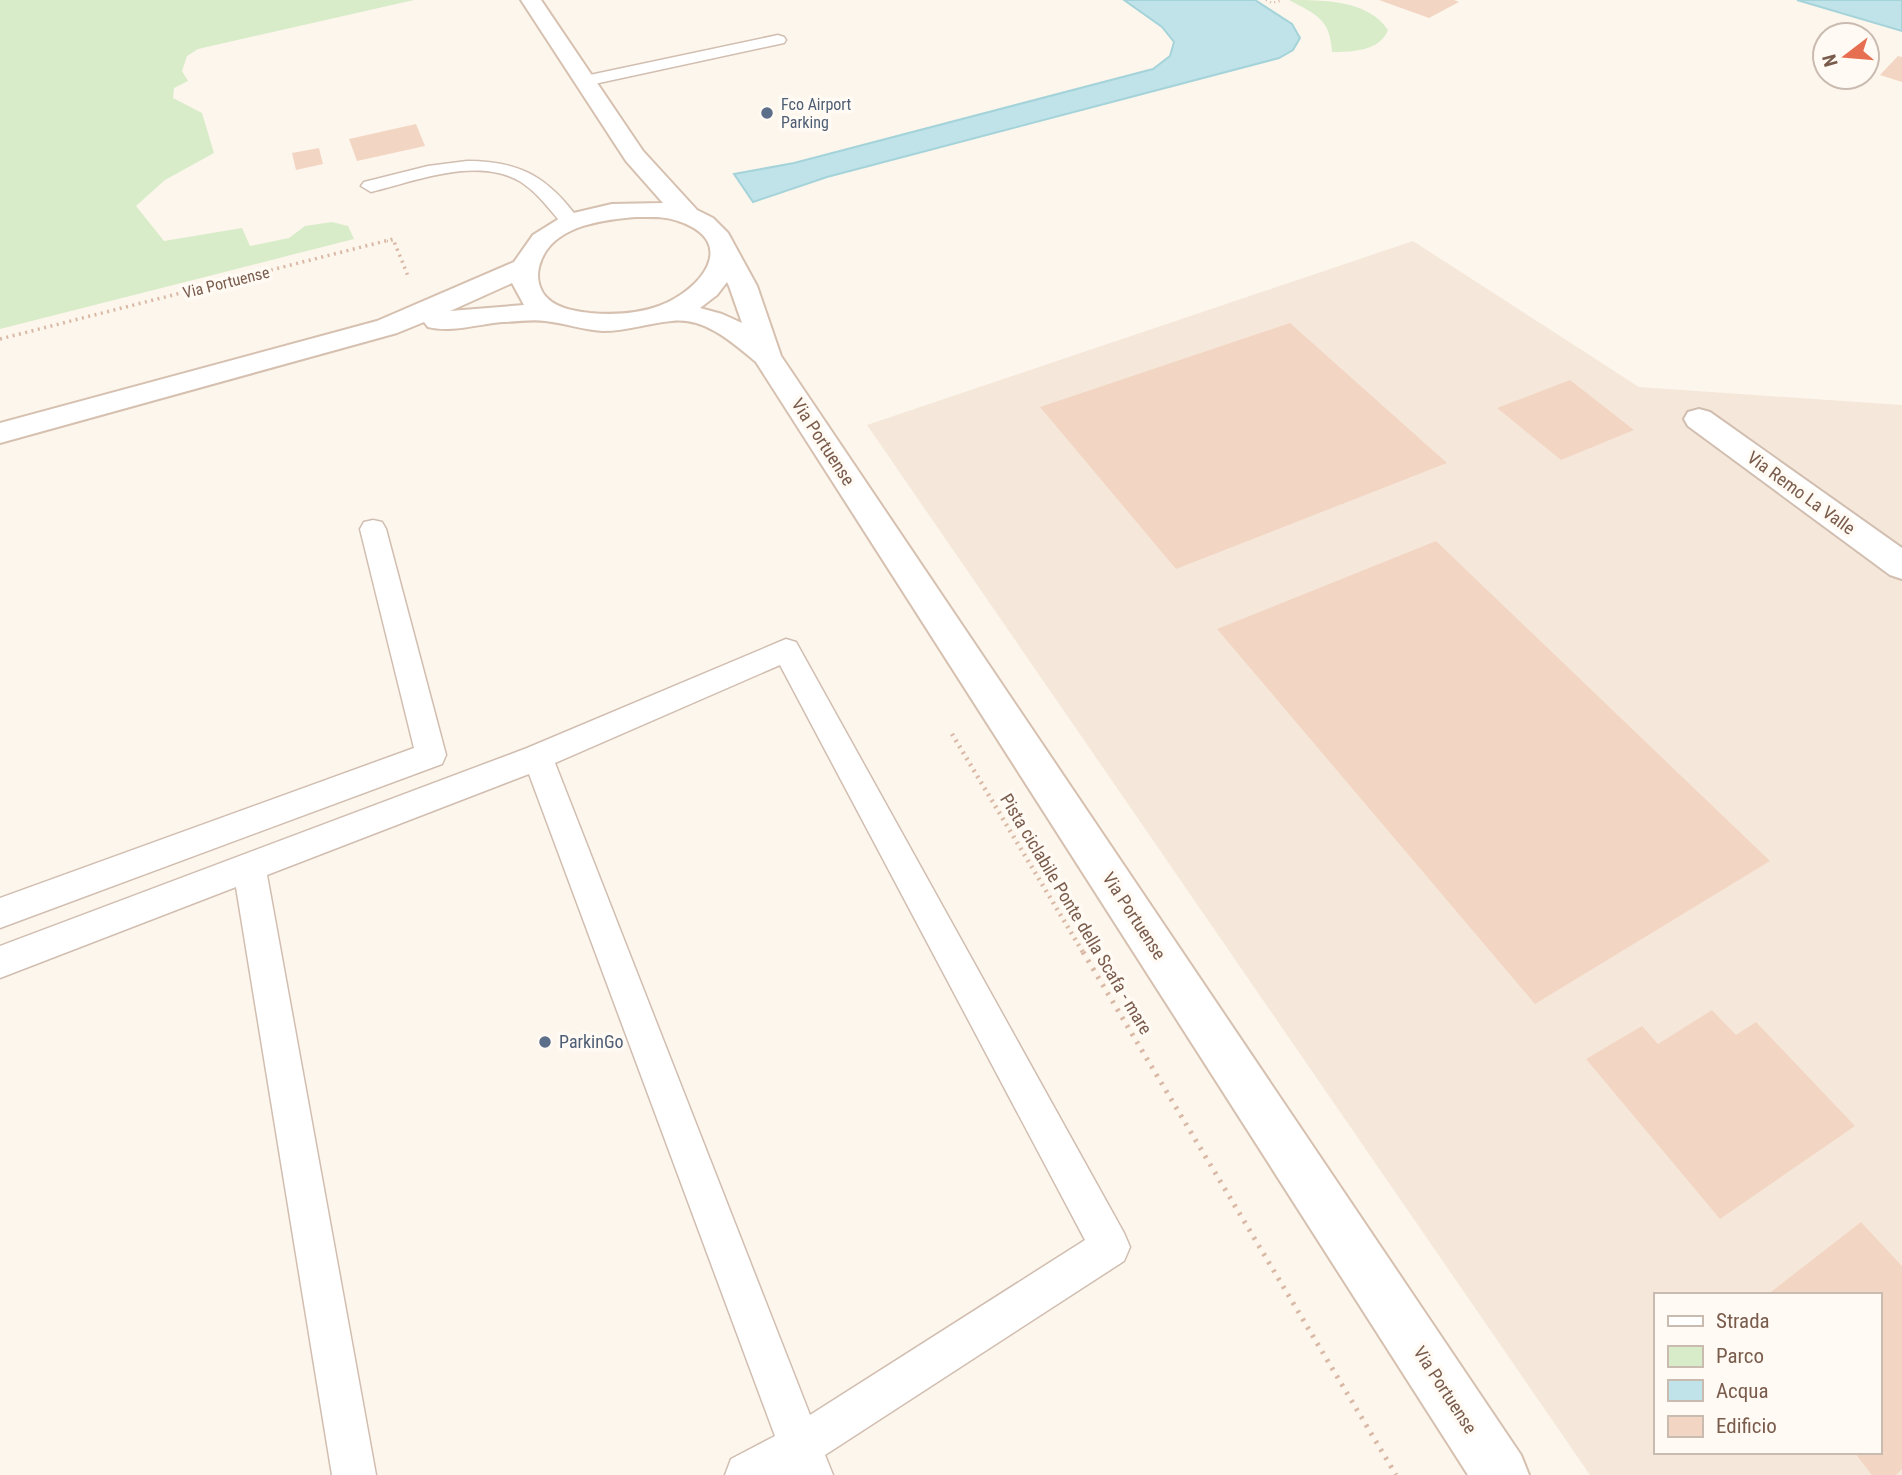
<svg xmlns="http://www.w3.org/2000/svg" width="1902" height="1475" font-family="'Roboto Condensed',sans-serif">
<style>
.residential{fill:#f5e8da;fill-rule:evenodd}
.green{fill:#d8ecc9}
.water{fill:#bfe3e8;stroke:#a5d3da;stroke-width:2}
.building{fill:#f3d5c3}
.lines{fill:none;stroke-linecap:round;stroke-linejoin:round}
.lane-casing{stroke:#d1beb0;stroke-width:3}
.street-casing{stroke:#d1beb0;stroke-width:4}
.secondary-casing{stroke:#d6c0b0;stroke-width:4}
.path-far3{stroke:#d9b8a5;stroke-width:2.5;stroke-dasharray:1 3.5;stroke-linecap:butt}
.path-far2{stroke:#d9b8a5;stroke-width:3.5;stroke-dasharray:2 4.5;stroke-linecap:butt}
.path-far1{stroke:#d9b8a5;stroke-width:4.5;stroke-dasharray:2 5;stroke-linecap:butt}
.path{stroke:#d9b8a5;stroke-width:5;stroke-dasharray:2.5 7;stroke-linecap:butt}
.lane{fill:#fff;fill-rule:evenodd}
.street{fill:#fff;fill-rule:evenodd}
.secondary{fill:#fff;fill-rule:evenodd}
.service-dot{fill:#5c6f8a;stroke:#fffaf3;stroke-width:2.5}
.labels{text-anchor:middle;stroke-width:7;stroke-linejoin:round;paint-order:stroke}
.far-service-label{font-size:16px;fill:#4e5e75;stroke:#fffaf3;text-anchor:start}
.far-street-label{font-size:16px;fill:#7a5c4d;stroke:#fffaf3}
.street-label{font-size:18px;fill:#7a5c4d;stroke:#fffaf3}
.service-label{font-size:18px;fill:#4e5e75;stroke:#fffaf3;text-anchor:start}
</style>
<rect width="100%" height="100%" fill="#fdf6ec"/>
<path class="residential" d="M1413,241L1639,387L1902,405V1475H1590L867,425ZM1655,1295H1879V1452H1655Z"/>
<path class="green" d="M0,0H414L198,49L187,56L182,71L188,81L174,88L173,98L202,113L214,153L165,180L136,206L164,241L242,228L250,246L289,238L305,226L332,222L348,226L354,239L0,329Z
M1289,0C1324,0 1368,0 1388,30C1380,51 1352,52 1332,52C1330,19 1317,15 1289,0Z"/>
<path class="water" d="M1124,0H1255L1292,24L1300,38L1293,50L1279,58L827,177L753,202L734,174L794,163L1153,69L1170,56L1174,42L1162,27Z
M1797,0H1902V31Z"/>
<path class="building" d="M1379,0H1454L1459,2L1429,18Z
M1898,56L1902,57V82L1880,75Z
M416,124L425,146L357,161L349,139Z
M319,148L323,164L296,170L292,153Z
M1290,323L1447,463L1176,569L1040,407Z
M1570,380L1634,430L1561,460L1497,408Z
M1436,541L1770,861L1535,1004L1217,629Z
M1712,1010L1736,1035L1756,1022L1855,1126L1720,1219L1586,1059L1642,1026L1658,1044Z
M1861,1222L1902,1266V1469L1896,1475H1872L1854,1452H1879V1295H1767Z"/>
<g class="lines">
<defs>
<path id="lane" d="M778,35L784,37L786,40L784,43L585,86L576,81L585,76Z
M467,161C521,161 549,178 580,221L577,225H563C550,210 538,193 521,182C478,156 416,181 371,192L361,186L364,182L428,166Z
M373,520L382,522L386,529L446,755L442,764L0,928V898L414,748L360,529L364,522Z
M786,639L796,642L1124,1233L1130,1247L1124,1261L825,1455L833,1475H725L731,1459L775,1436L529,774L267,875L376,1475H332L236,887L0,978V946L527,748ZM780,665L1085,1240L810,1415L555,763Z"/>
<path id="street" d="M1699,409L1710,412L1902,548V579L1890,575L1688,426L1684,419L1688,412Z"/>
<path id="secondary" d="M521,0H541L643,151L697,210L713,218L728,233L757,286L781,356L1521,1455L1529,1475H1468L756,362C733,343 705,317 672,321C648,323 628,331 603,331C583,330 565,323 545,321C532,319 516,322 502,322C479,324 451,333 428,327L424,322L397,333L0,443V423L377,321L514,262L533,235L565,215L612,204L663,203L626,161ZM636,217C650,217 665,216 678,221C741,242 700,291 659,306C637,314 613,315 590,313C574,311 553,308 543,293C538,285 537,276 539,267C549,226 601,220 636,217ZM727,282L729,286L742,323L722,314L700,308L717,295ZM512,283L524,305L450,311Z"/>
</defs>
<use href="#lane" class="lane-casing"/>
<use href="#street" class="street-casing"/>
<use href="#secondary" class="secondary-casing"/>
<path class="path-far3" d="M1266,0L1272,3L1283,0
M387,241H394"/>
<path class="path-far2" d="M0,339L393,239L408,276"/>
<path class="path-far1" d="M952,734L1084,954"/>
<path class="path" d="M1083,952L1396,1475"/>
<use href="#lane" class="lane"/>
<use href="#street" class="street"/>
<use href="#secondary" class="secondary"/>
</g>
<g class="service-dot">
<circle cx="767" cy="113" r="7"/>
<circle cx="545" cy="1042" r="7"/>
</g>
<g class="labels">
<g class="far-service-label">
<text x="781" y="110">Fco Airport<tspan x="781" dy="18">Parking</tspan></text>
</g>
<g class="far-street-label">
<text transform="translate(226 282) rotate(-14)" y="6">Via Portuense</text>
</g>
<g class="street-label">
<text transform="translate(823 442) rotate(57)" y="6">Via Portuense</text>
<text transform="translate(1801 493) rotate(36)" y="6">Via Remo La Valle</text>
<text transform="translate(1076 914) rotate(59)" y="6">Pista ciclabile Ponte della Scafa - mare</text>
<text transform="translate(1134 916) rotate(57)" y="6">Via Portuense</text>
<text transform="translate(1445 1390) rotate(57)" y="6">Via Portuense</text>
</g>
<g class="service-label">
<text x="559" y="1048">ParkinGo</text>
</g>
</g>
<rect x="1654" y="1293" width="228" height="161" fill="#fffaf3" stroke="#cabbb1" stroke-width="2"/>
<rect x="1668" y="1316" width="35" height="10" fill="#ffffff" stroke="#cabbb1" stroke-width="2"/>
<text x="1716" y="1328" font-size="21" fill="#7a5c4d">Strada</text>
<rect x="1668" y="1346" width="35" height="21" fill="#d8ecc9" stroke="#cabbb1" stroke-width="2"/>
<text x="1716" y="1363" font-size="21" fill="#7a5c4d">Parco</text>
<rect x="1668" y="1380" width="35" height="21" fill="#bfe3e8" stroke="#cabbb1" stroke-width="2"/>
<text x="1716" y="1398" font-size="21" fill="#7a5c4d">Acqua</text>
<rect x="1668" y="1416" width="35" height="21" fill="#f3d5c3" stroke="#cabbb1" stroke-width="2"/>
<text x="1716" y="1433" font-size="21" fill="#7a5c4d">Edificio</text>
<g transform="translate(1846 56) rotate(254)"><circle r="33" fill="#fffaf3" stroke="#cabbb1" stroke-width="2"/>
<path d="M0-5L12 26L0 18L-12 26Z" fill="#e76f51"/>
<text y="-10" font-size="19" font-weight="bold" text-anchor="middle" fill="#7a5c4d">N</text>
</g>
</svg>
